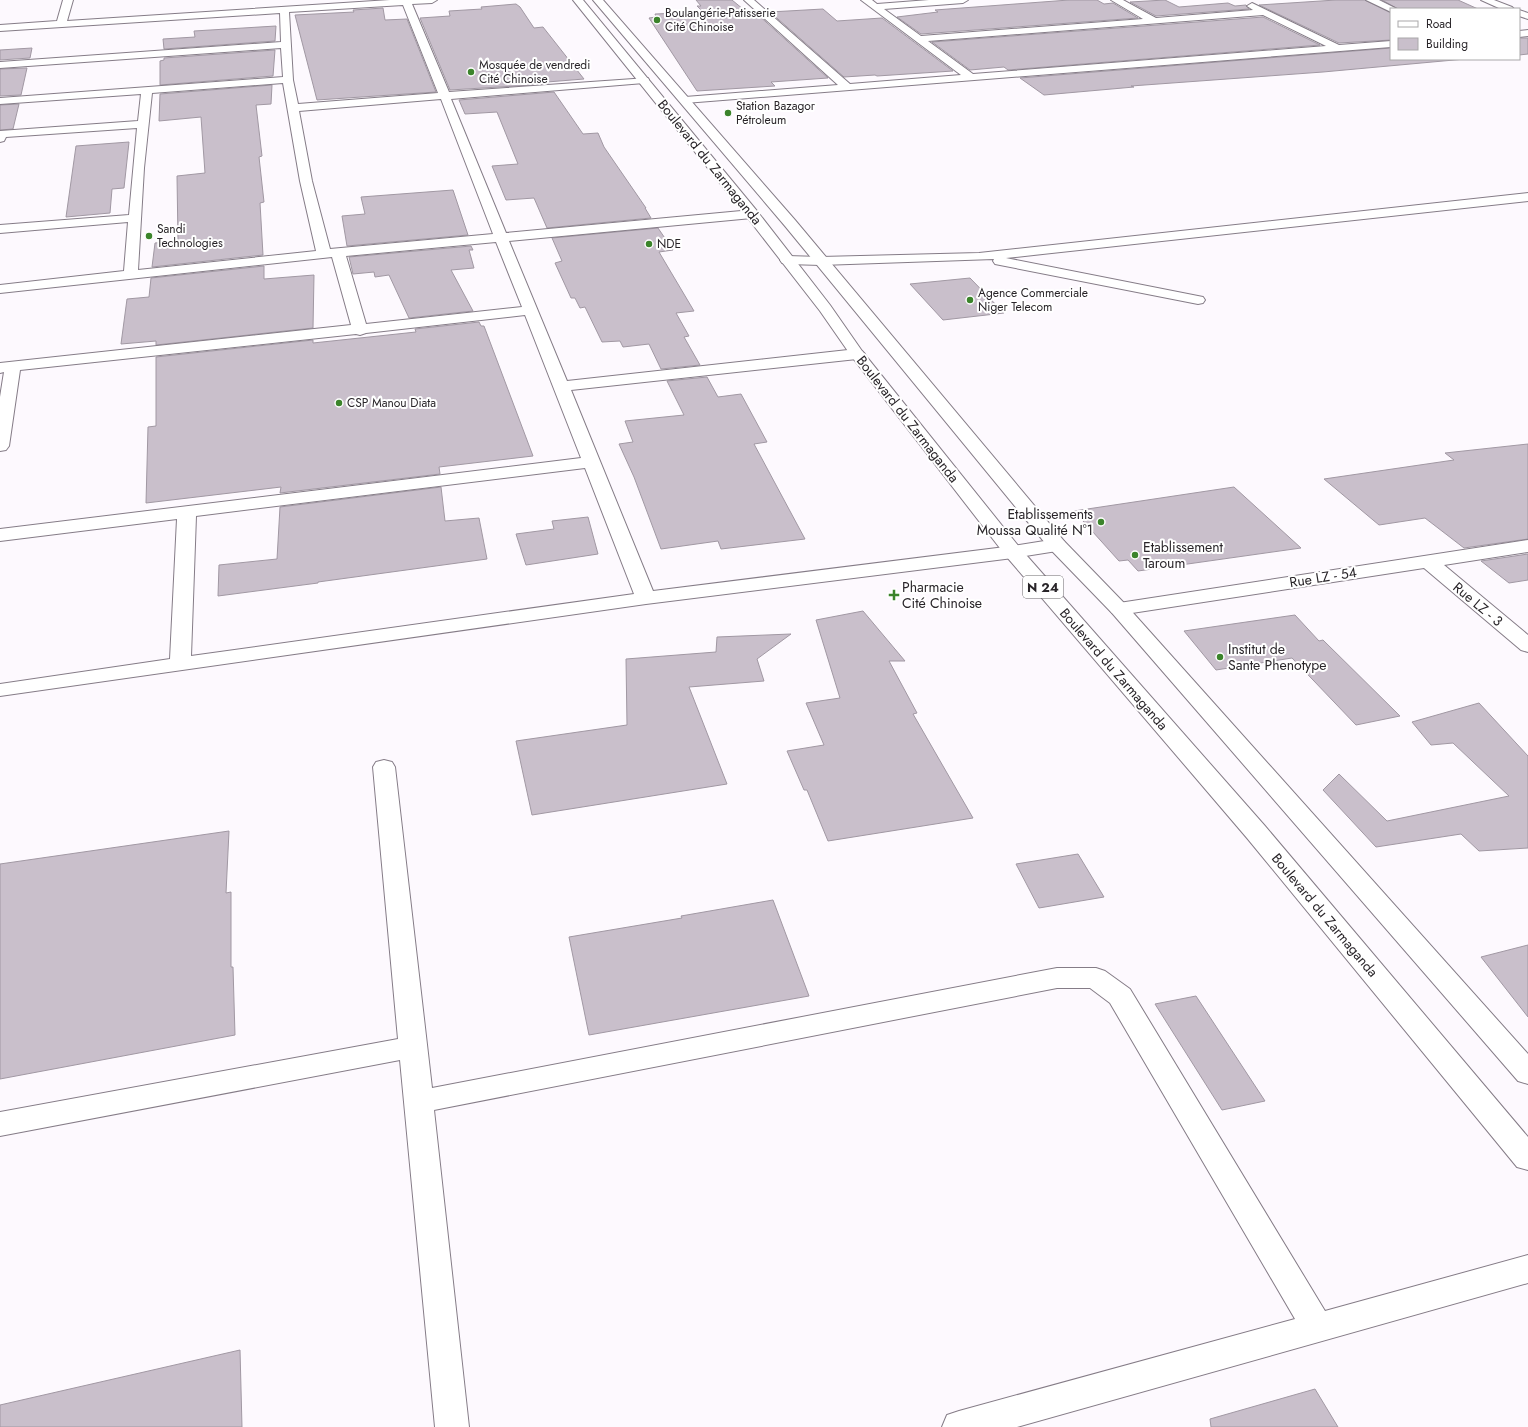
<svg xmlns="http://www.w3.org/2000/svg" width="1528" height="1427" font-family="Jost,sans-serif">
<style>
.building{fill:#c9bfcb;stroke:#a198a3}
.lines{fill:none;stroke-linecap:round;stroke-linejoin:round}
.minor-casing{stroke:#857c87;stroke-width:2}
.major-casing{stroke:#857c87;stroke-width:2}
.minor{fill:#fff;fill-rule:evenodd}
.major{fill:#fff;fill-rule:evenodd}
.poi-dot{fill:#3b842b;stroke:#fff;stroke-width:1.5}
.labels{text-anchor:middle;stroke-width:4;stroke-linejoin:round;paint-order:stroke}
.far-poi-label{font-size:12px;fill:#292529;stroke:#fff;text-anchor:start}
.shield{fill:#fff;stroke:#696669;stroke-width:1}
.shield-label{font-size:13px;font-weight:bold;fill:#292529}
.street-label{font-size:14px;fill:#292529;stroke:#fff}
.poi-label{font-size:14px;fill:#292529;stroke:#fff;text-anchor:start}
</style>
<rect width="100%" height="100%" fill="#fdf9fe"/>
<path class="building" d="M696,0H732L749,14L756,13L828,78L771,82L775,86L697,91L649,18L656,17L655,14L703,12L697,6H701Z
M1069,0H1097L1104,4L1113,3L1138,18L921,34L897,17L938,12L935,10Z
M1165,0L1179,7L1228,3L1235,6L1246,5L1249,9L1156,16L1130,2Z
M1336,0H1365L1391,13V40L1339,43L1259,5Z
M1382,0H1458L1478,9H1398Z
M516,4L520,7L534,28L543,27L584,79L547,82L548,84L450,90L420,18L450,16L449,11L482,9L481,7Z
M383,8L385,20L407,19L436,92L317,100L295,15L354,12L353,10Z
M823,9L837,21L882,18L953,71L877,76L875,75L844,77L770,12Z
M1263,17L1320,45L1008,70L1004,67L970,70L932,42Z
M276,26L275,41L164,49L163,39L195,37L194,31Z
M1519,38H1528V54L1519,55Z
M32,48L30,58L0,60V50Z
M1391,48V59H1465L1323,72L1131,86L1134,87L1044,95L1020,78Z
M275,50L273,76L160,85V61L164,60V58Z
M27,68L21,95L0,96V69Z
M272,85L271,104L256,105L262,156L259,157L264,202L260,203L263,255L152,267L155,243L178,241L177,176L205,173L201,117L159,121L160,94Z
M554,92L583,134L598,133L604,147L646,208H645L651,218L547,228L534,198L506,200L492,166L518,164L497,112L465,114L459,100Z
M19,104L13,129L0,130V105Z
M129,142L124,188L112,189L110,213L66,217L76,146Z
M453,190L468,235L347,246L342,216L365,214L361,197Z
M658,228L673,250L659,252L694,311L676,313L689,336L684,337L700,365L661,369L649,344L623,347L620,341L602,342L585,307L580,308L575,298H571L555,263L562,261L552,238Z
M471,246L473,250H469L474,268L451,270L473,311L409,318L389,275L375,277L374,272L353,274L349,257Z
M264,266V279L314,275L313,328L156,345V341L121,344L127,299L149,297L151,278Z
M970,278L1004,313L943,320L910,284Z
M479,322L481,326H484L533,456L439,467L440,474L280,493L281,487L146,503L148,427L156,426V357L313,340V343L416,332L415,329Z
M707,377L718,397L741,394L767,442L754,444L805,539L721,549L718,541L661,549L634,477L619,444L633,442L625,421L684,415L667,381Z
M1528,444V539L1464,548L1425,518L1379,525L1324,479L1454,460L1445,453Z
M441,487L445,521L479,518L487,559L318,582V583L218,596L219,565L277,559L280,507Z
M1234,487L1301,548L1138,571L1128,560L1119,561L1074,511Z
M588,517L598,554L526,565L516,534L554,529L552,521Z
M1528,554V580L1509,583L1481,561Z
M863,611L905,661H889L917,713L913,714L973,818L828,841L807,790H804L787,751L824,745L806,703L840,698L816,620Z
M1295,615L1319,641L1323,640L1400,716L1356,725L1292,658L1216,670L1184,631Z
M791,634L757,659L764,681L689,687L727,784L532,815L516,741L627,725L626,659L716,652L717,637Z
M1479,703L1528,756V848L1479,851L1461,834L1376,847L1323,790L1339,774L1387,821L1509,796L1453,743L1431,745L1412,722Z
M229,831L226,893L231,892V967H233L235,1035L0,1079V864Z
M1078,854L1104,897L1039,908L1016,864Z
M773,900L809,996L589,1035L569,937L682,918L681,916Z
M1528,945V1017L1481,957Z
M1196,996L1265,1101L1222,1110L1155,1004Z
M240,1350L242,1427H0V1405Z
M1315,1389L1338,1427H1211L1210,1419Z"/>
<g class="lines">
<defs>
<path id="minor" d="M63,0H73L67,21L390,0H437L432,3L412,4L449,92L648,78L649,80L644,83L451,99L506,233L752,210L757,211L758,214L757,217L752,218L509,241L567,381L857,349L862,351L865,354L862,357L857,359L571,390L653,591L1013,546L1057,539L1064,541L1066,545L1064,549L1057,551L1013,558L646,604L0,696V684L170,659L177,519L0,541V529L581,458L525,315L366,333L360,335L356,334L20,370L9,446L6,450L0,451V397L4,372L0,373V363L351,325L332,257L0,293V285L124,271L128,222L0,233V225L129,215L137,128L6,137L4,141L0,142V131L138,121L141,94L0,104V98L283,77L281,48L0,68V62L281,42L280,13L0,31V25L57,21ZM403,5L438,93L298,104L293,80L289,12ZM283,83L300,181L316,251L138,270L144,168L152,93ZM441,99L493,234L330,249L312,181L299,111ZM496,242L522,307L366,324L346,256ZM585,468L634,594L191,656L196,516Z
M744,0H754L850,84L961,75L861,0H872L877,4L929,0H968L963,3L884,9L921,36L1143,19L1111,0H1123L1156,18L1253,10L1247,6L1252,3L1339,45L1391,41V47L685,103L681,102L680,100L685,97L838,85ZM1263,15L1326,46L973,74L928,41Z
M1366,0H1379L1397,9H1391V12L1389,11Z
M1481,0H1494L1512,7L1514,9H1501Z
M1519,10L1528,13V19L1519,16Z
M1528,30V36L1519,37V31Z
M1528,193V201L1006,258L1203,297L1205,300L1203,303L1198,304L1000,265L995,264L993,261L994,259L821,265L787,264L782,263L780,260L782,257L787,256L821,257L979,253Z
M1528,540V552L1444,565L1528,635V652L1521,650L1424,568L1119,615L1112,613L1109,609L1112,605L1119,603Z
M384,760L392,762L395,767L432,1088L1057,968H1096L1105,971L1130,989L1325,1311L1528,1255V1283L1017,1427H942L947,1415L959,1411L1295,1319L1110,1003L1090,988H1057L434,1110L469,1427H435L400,1060L0,1136V1112L398,1039L373,767L376,762Z"/>
<path id="major" d="M573,0H583L757,211L830,305L862,351L1020,548L1265,826L1528,1137V1170L1517,1167L1247,838L1006,556L852,357L820,311L747,217Z
M593,0H603L795,220L1064,541L1126,605L1528,1054V1084L1518,1081L1112,613L1050,549L785,226Z"/>
</defs>
<use href="#minor" class="minor-casing"/>
<use href="#major" class="major-casing"/>
<use href="#minor" class="minor"/>
<use href="#major" class="major"/>
</g>
<g class="poi-dot">
<circle cx="657" cy="20" r="4"/>
<circle cx="471" cy="72" r="4"/>
<circle cx="728" cy="113" r="4"/>
<circle cx="149" cy="236" r="4"/>
<circle cx="649" cy="244" r="4"/>
<circle cx="970" cy="300" r="4"/>
<circle cx="339" cy="403" r="4"/>
<circle cx="1101" cy="522" r="4"/>
<circle cx="1135" cy="555" r="4"/>
<path d="M892 589h4v4h4v4h-4v4h-4v-4h-4v-4h4z"/>
<circle cx="1220" cy="657" r="4"/>
</g>
<g class="labels">
<g class="far-poi-label">
<text x="665" y="17">Boulangérie-Patisserie<tspan x="665" dy="14">Cité Chinoise</tspan></text>
<text x="479" y="69">Mosquée de vendredi<tspan x="479" dy="14">Cité Chinoise</tspan></text>
<text x="736" y="110">Station Bazagor<tspan x="736" dy="14">Pétroleum</tspan></text>
<text x="157" y="233">Sandi<tspan x="157" dy="14">Technologies</tspan></text>
<text x="657" y="248">NDE</text>
<text x="978" y="297">Agence Commerciale<tspan x="978" dy="14">Niger Telecom</tspan></text>
<text x="347" y="407">CSP Manou Diata</text>
</g>
<rect class="shield" x="1023" y="576" width="40" height="22" rx="3"/>
<g class="shield-label">
<text x="1043" y="592">N 24</text>
</g>
<g class="street-label">
<text transform="translate(710 162) rotate(51)" y="5">Boulevard du Zarmaganda</text>
<text transform="translate(908 419) rotate(52)" y="5">Boulevard du Zarmaganda</text>
<text transform="translate(1323 577) rotate(-9)" y="5">Rue LZ - 54</text>
<text transform="translate(1478 604) rotate(40)" y="5">Rue LZ - 3</text>
<text transform="translate(1114 669) rotate(49)" y="5">Boulevard du Zarmaganda</text>
<text transform="translate(1325 915) rotate(50)" y="5">Boulevard du Zarmaganda</text>
</g>
<g class="poi-label">
<text x="1093" y="519" text-anchor="end">Etablissements<tspan x="1093" dy="16">Moussa Qualité N°1</tspan></text>
<text x="1143" y="552">Etablissement<tspan x="1143" dy="16">Taroum</tspan></text>
<text x="902" y="592">Pharmacie<tspan x="902" dy="16">Cité Chinoise</tspan></text>
<text x="1228" y="654">Institut de<tspan x="1228" dy="16">Sante Phenotype</tspan></text>
</g>
</g>
<rect x="1390" y="8" width="130" height="52" fill="#ffffff" stroke="#a9a8a9"/>
<rect x="1398" y="21" width="20" height="6" fill="#ffffff" stroke="#a9a8a9"/>
<text x="1426" y="28" font-size="12" fill="#292529">Road</text>
<rect x="1398" y="38" width="20" height="12" fill="#c9bfcb" stroke="#a9a8a9"/>
<text x="1426" y="48" font-size="12" fill="#292529">Building</text>
</svg>
